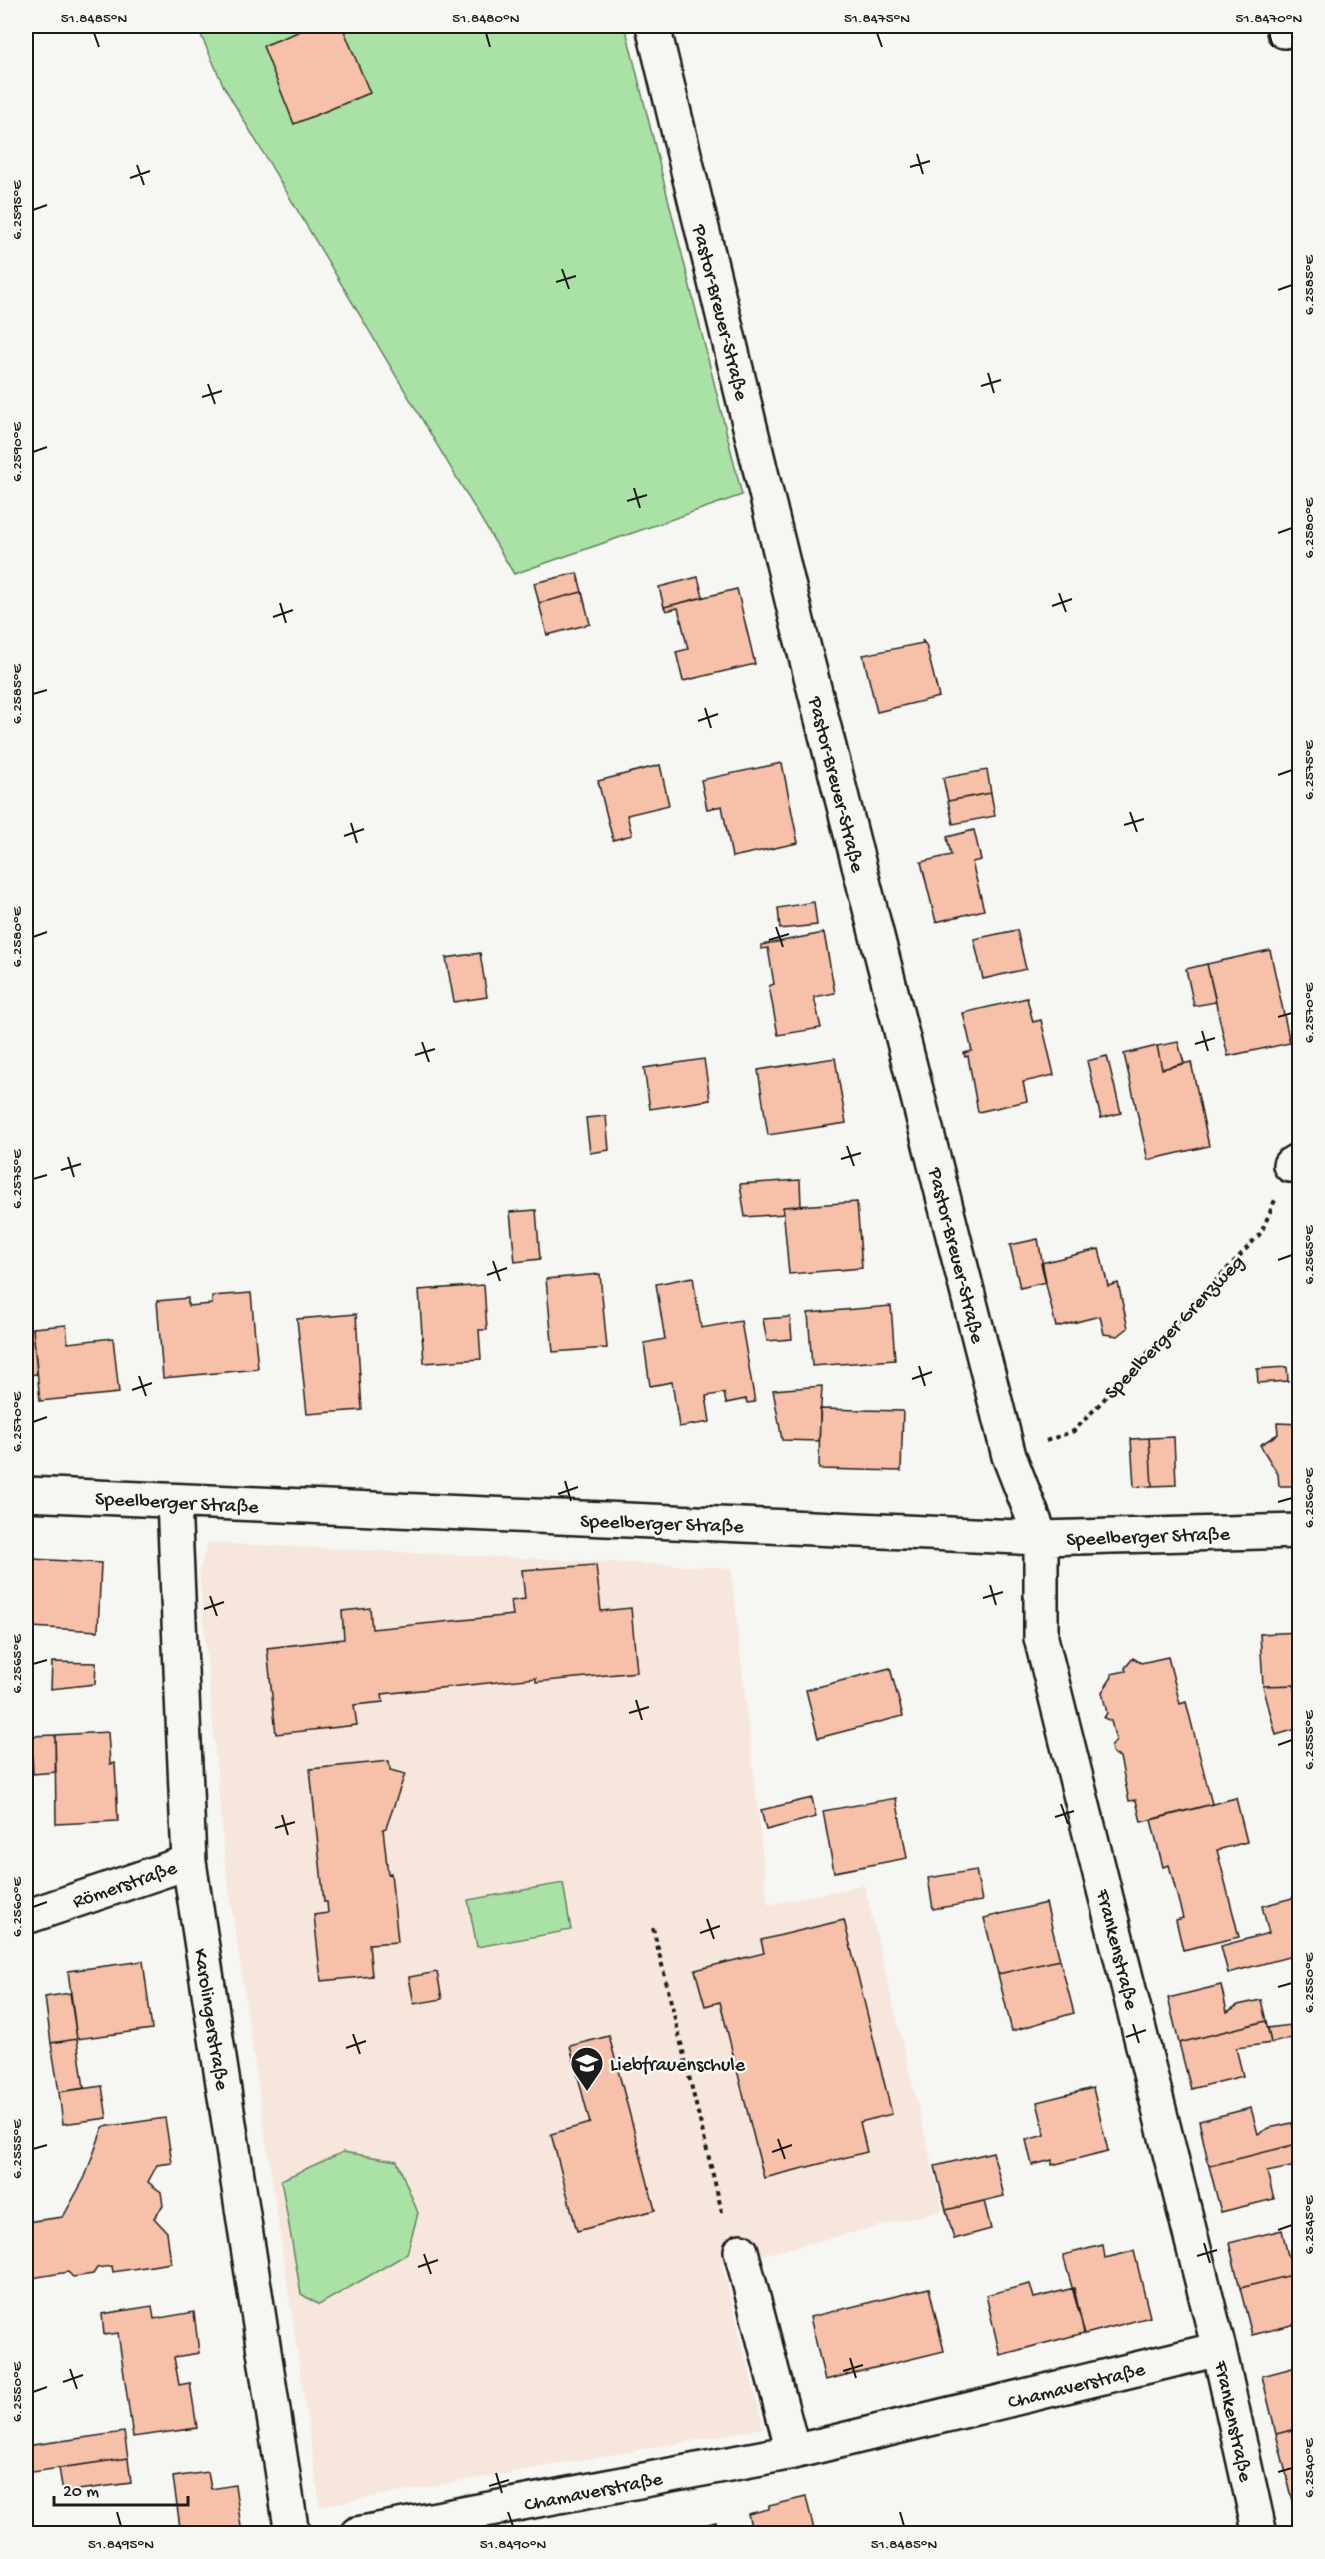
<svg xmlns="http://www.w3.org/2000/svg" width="1325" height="2559" font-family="'Gochi Hand',sans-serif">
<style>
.built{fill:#f6e6dc}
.green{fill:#aae2a6;stroke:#637f61;stroke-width:1.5}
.building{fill:#f6c0a9;stroke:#1c1c1c;stroke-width:1.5}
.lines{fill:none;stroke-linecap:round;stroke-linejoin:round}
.minor-casing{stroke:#1c1c1c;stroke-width:38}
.path{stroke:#1c1c1c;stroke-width:4;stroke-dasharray:4.5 4.5;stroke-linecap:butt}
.minor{stroke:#f6f6f2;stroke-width:33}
.ticks{fill:none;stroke:#1c1c1c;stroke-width:2}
.labels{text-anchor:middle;stroke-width:5;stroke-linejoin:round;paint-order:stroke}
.street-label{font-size:20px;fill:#1c1c1c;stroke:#f6f6f2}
.poi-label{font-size:20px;fill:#1c1c1c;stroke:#f6f6f2;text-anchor:start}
.neatline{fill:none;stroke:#1c1c1c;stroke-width:2}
.ticks-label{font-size:15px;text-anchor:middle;fill:#1c1c1c}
</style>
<rect width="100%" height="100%" fill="#f6f6f2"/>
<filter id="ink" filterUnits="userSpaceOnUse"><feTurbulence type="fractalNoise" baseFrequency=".0167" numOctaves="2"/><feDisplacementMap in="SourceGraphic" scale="12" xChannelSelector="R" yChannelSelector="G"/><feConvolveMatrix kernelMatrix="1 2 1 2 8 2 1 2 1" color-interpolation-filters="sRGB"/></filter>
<g filter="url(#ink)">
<path class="built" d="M208,1543L731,1568L768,1905L864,1885L943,2210L722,2265L764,2428L320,2506L225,1861L199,1570Z"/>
<path class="green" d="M197,26H625L742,495L514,574L224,87Z
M563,1883L571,1930L477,1947L468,1900Z
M343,2152L397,2161L418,2213L407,2254L319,2305L301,2294L281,2180Z"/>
<path class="building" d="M313,26H342L370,93L294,124L263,46Z
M577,573L582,592L539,603L534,583Z
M698,577L703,597L664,607L659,587Z
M737,589L755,664L683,681L676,652L688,649L678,608L666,611L664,607Z
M582,592L590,624L547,635L539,603Z
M922,640L926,645L939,697L877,712L863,655L923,643Z
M782,763L798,843L732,857L722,806L707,809L701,780Z
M660,765L669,805L627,815L632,835L613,840L598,781Z
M987,770L991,793L948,801L943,778Z
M991,793L995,816L953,824L948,801Z
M974,830L981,860L972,862L984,910L936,922L921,862L951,855L947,837Z
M814,902L817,925L780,929L778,908Z
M1017,930L1026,969L983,979L974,939Z
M824,933L835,993L814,997L821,1028L778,1035L769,986L774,984L768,948L761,949V945Z
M1270,950L1290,1043L1228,1056L1207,964Z
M480,953L487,997L454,1002L446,958Z
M1207,964L1216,1002L1194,1006L1186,969Z
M1027,998L1033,1022L1041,1020L1054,1075L1023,1082L1027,1101L978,1112L968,1056L965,1057L964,1053L972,1051L963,1013Z
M1178,1042L1184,1063L1162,1069L1157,1046Z
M1157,1046L1162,1069L1191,1062L1209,1146L1148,1160L1124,1054Z
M1107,1056L1121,1113L1101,1118L1087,1061Z
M835,1058L846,1123L768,1135L758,1070Z
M704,1059L710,1100L650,1109L644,1068Z
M606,1116L609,1150L590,1153L586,1118Z
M800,1180L801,1206L783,1207L784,1214L745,1217L740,1184Z
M857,1202L862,1268L789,1274L783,1207Z
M536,1210L540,1259L515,1262L510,1212Z
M1038,1239L1046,1282L1020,1288L1010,1245Z
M1099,1249L1108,1286L1118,1283L1128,1328L1118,1336L1104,1334L1100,1316L1056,1327L1041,1263Z
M600,1274L607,1348L553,1352L546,1279Z
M693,1277L701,1328L741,1321L755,1402L747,1403L746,1399L726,1403L724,1393L706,1396L710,1422L679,1427L672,1382L650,1386L644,1343L665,1339L656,1284Z
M484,1285L487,1330H479L481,1359L424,1363L419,1290Z
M251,1293L258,1369L163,1378L157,1301L188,1298V1306L212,1304V1296Z
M891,1306L895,1360L812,1366L808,1313Z
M356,1314L362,1410L307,1414L297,1319Z
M790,1317L792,1339L767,1341L763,1319Z
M66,1325L68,1343L113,1338L119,1393L40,1401L33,1328Z
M1300,1326V1359H1295L1293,1327Z
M33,1328L37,1374L26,1375V1330Z
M1287,1367L1288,1381L1258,1383L1257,1369Z
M822,1386L819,1441L782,1440L773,1390Z
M820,1409L903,1411L901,1471L819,1469Z
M1277,1423L1300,1424V1486H1279L1278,1474L1260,1445L1278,1434Z
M1174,1437L1176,1485L1152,1486L1149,1438Z
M1149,1438L1152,1486L1134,1487L1131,1439Z
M33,1559L101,1563L98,1631L31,1627Z
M596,1565L601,1611L631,1608L637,1672L536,1682V1678L382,1694L383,1702L354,1705L357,1725L276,1734L267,1648L344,1639L342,1611L370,1608L372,1629L513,1615L511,1601L525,1599L522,1570Z
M1300,1632V1685L1263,1686L1260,1634Z
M1168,1657L1180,1704L1186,1702L1212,1804L1141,1822L1136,1800L1129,1801L1120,1757L1113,1754L1111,1747L1116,1740L1111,1721L1104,1718L1107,1713L1102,1692L1112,1677L1111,1674L1126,1671L1125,1668L1133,1658L1141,1663Z
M52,1662L96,1663L95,1684L51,1689Z
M890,1668L903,1716L818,1738L806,1690Z
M1293,1685L1300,1707V1728L1276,1735L1263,1686Z
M108,1732L110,1764L115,1763L118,1821L56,1824L55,1735Z
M55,1735L56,1772L33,1774L31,1736Z
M389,1761L390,1770L405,1774L386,1828L383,1829L388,1874L391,1873L398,1942L369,1944L372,1976L321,1981L314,1915L328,1913L327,1902H324L310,1769Z
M812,1798L816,1817L766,1830L761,1810Z
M896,1798L907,1858L834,1872L823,1811Z
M1236,1798L1247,1842L1217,1850L1239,1937L1183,1950L1176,1920L1183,1918L1169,1865L1163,1867L1151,1820Z
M976,1870L982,1901L933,1909L928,1878Z
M1300,1896V1954L1228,1973L1221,1946L1269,1933L1262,1906Z
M1046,1903L1060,1960L998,1974L984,1918Z
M844,1920L892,2114L860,2122L867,2152L764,2178L720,2002L705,2006L695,1970L764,1953L761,1940Z
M1060,1960L1074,2013L1012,2031L998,1974Z
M143,1961L152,2029L77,2039L68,1971Z
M437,1972L442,1999L414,2004L409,1977Z
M1221,1985L1227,2012L1238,2005L1261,2000L1266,2021L1179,2043L1168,1998Z
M70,1993L77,2039L51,2043L45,1997Z
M1266,2021L1271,2043L1236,2048L1243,2076L1191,2089L1179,2043Z
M1290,2025L1292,2038L1271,2043L1268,2028Z
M609,2036L655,2210L577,2231L551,2134L590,2123L570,2046Z
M77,2039L84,2088L59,2092L51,2043Z
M102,2086L107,2118L63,2124L59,2092Z
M1093,2088L1108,2151L1052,2165V2160L1032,2165L1026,2140L1045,2135L1037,2102Z
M1251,2108L1258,2134L1269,2128L1292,2123L1297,2144L1209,2166L1199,2121Z
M165,2118L172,2163L157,2165L148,2182L161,2192L163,2206L154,2218L167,2232L171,2263L113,2272L112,2266L97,2268L93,2274L73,2277L68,2272L32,2278L26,2222L63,2217L85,2177L103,2127Z
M1297,2144L1300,2165L1267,2172L1274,2199L1221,2212L1209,2166Z
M993,2152L1004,2196L946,2210L935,2166Z
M984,2201L991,2229L954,2239L946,2210Z
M1282,2230L1288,2256L1300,2250V2273L1240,2288L1229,2243Z
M1103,2245L1105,2258L1134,2251L1150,2317L1085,2334L1063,2255Z
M1300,2273V2294H1297L1300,2323L1252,2335L1240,2288Z
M1030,2284L1034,2298L1074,2288L1084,2333L1000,2355L986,2295Z
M929,2288L944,2351L825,2380L810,2317Z
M152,2306L154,2319L194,2312L199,2353L174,2357L179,2385L190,2383L197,2428L133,2437L118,2333L104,2335L102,2314Z
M1300,2366V2428L1276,2434L1262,2376Z
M1300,2428V2528L1276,2434Z
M124,2432L128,2458L26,2473V2446Z
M128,2458L131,2483L63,2492L59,2468Z
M208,2472L211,2489L235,2485L242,2534H181L173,2477Z
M806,2497L815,2534H753L748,2514L769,2509V2506Z
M716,2522L719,2534H674V2533Z"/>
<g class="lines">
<defs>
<path id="minor" d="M653,26L798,625L1009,1456L1041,1538V1638L1219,2349L1260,2534
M1284,31L1300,27
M1290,1165L1300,1159
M26,1494L1041,1538L1300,1531
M174,1501L189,1862L292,2534
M26,1917L189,1862
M741,2251L793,2452
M357,2534L793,2452L1219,2349"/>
</defs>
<use href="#minor" class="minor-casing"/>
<path class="path" d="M1046,1441L1074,1431L1261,1233L1275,1200
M653,1928L723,2216"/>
<use href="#minor" class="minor"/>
</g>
</g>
<path class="ticks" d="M94,33L99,47M486,33L490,47M877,33L882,47M1269,33L1273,47M917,154L923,174M137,165L144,185M910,167L930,161M130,178L150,171M33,210L47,205M562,269L569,289M556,282L576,276M1278,290L1292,285M988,373L994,393M208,384L215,404M981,386L1001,380M202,397L222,391M33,452L47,447M634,488L640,508M627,501L647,495M1278,533L1292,528M1059,593L1066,612M280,603L286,623M1052,606L1072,599M273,617L293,610M33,694L47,690M705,708L711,728M698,721L718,714M1278,775L1292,770M1130,812L1137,832M351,823L357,843M1124,825L1144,819M344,836L364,829M776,927L783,947M33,937L47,932M769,940L789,934M1278,1017L1292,1013M1202,1031L1208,1051M422,1042L429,1062M1195,1044L1215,1038M415,1055L435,1049M847,1146L854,1166M68,1157L74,1177M841,1159L861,1153M61,1170L81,1164M33,1179L47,1175M1278,1260L1292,1255M493,1261L500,1281M487,1275L507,1268M919,1366L925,1386M139,1376L146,1396M912,1379L932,1372M132,1390L152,1383M33,1422L47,1417M565,1481L571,1501M558,1494L578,1487M1278,1502L1292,1498M990,1585L996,1605M210,1596L217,1616M983,1598L1003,1592M204,1609L224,1602M33,1664L47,1660M636,1700L642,1720M629,1713L649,1707M1278,1745L1292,1740M1061,1804L1068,1824M282,1815L288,1835M1055,1817L1074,1811M275,1828L295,1822M33,1907L47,1902M707,1919L714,1939M700,1933L720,1926M1278,1987L1292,1983M1133,2024L1139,2043M353,2034L360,2054M1126,2037L1146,2030M346,2048L366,2041M778,2139L785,2159M33,2149L47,2145M772,2152L792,2145M1278,2230L1292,2225M1204,2243L1210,2263M424,2254L431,2274M1197,2256L1217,2250M418,2267L438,2260M850,2358L856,2378M70,2369L77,2389M843,2371L863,2365M63,2382L83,2375M33,2392L47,2387M1278,2472L1292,2468M496,2473L502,2493M489,2486L509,2480M117,2512L121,2526M508,2512L513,2526M900,2512L904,2526"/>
<defs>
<symbol id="school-pin" viewBox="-11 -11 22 30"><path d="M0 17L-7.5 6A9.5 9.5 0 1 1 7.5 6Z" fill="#1c1c1c" stroke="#f6f6f2"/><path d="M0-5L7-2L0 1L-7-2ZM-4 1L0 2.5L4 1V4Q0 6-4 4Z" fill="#fff"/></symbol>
</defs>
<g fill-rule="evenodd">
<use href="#school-pin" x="568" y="2044" width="38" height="52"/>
</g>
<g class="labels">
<g class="street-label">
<text transform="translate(722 312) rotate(76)" y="7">Pastor-Breuer-Straße</text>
<text transform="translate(838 784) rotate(76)" y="7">Pastor-Breuer-Straße</text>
<text transform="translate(958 1255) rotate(76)" y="7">Pastor-Breuer-Straße</text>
<text transform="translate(1173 1326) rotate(-46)" y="7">Speelberger Grenzweg</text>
<text transform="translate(177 1501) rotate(3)" y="7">Speelberger Straße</text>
<text transform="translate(662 1522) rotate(2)" y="7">Speelberger Straße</text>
<text transform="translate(1148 1535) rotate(-2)" y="7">Speelberger Straße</text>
<text transform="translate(124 1883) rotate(-19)" y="7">Römerstraße</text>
<text transform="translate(1119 1949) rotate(76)" y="7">Frankenstraße</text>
<text transform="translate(213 2019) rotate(81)" y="7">Karolingerstraße</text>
<text transform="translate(1076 2384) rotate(-14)" y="7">Chamaverstraße</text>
<text transform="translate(1235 2421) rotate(78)" y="7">Frankenstraße</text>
<text transform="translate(593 2490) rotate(-11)" y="7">Chamaverstraße</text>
</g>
<g class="poi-label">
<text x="610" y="2070">Liebfrauenschule</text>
</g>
</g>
<rect width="1325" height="2559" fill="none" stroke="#f6f6f2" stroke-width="66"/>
<path d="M54 2496v9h134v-9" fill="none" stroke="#1c1c1c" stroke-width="3"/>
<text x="63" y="2496" font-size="18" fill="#1c1c1c" stroke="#f6f6f2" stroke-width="4.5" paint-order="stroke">20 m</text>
<rect x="33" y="33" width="1259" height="2493" class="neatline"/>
<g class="ticks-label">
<text x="94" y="22">51.8485°N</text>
<text x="486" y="22">51.8480°N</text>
<text x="877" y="22">51.8475°N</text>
<text x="1269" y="22">51.8470°N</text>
<text transform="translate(16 210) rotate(-90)" y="5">6.2595°E</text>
<text transform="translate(1308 285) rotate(-90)" y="5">6.2585°E</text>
<text transform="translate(16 452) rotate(-90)" y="5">6.2590°E</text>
<text transform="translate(1308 528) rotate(-90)" y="5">6.2580°E</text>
<text transform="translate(16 694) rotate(-90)" y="5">6.2585°E</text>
<text transform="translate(1308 770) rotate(-90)" y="5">6.2575°E</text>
<text transform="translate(16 937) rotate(-90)" y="5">6.2580°E</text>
<text transform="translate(1308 1013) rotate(-90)" y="5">6.2570°E</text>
<text transform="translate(16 1179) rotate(-90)" y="5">6.2575°E</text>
<text transform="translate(1308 1255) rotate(-90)" y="5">6.2565°E</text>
<text transform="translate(16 1422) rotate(-90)" y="5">6.2570°E</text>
<text transform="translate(1308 1498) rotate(-90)" y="5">6.2560°E</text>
<text transform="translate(16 1664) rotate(-90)" y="5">6.2565°E</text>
<text transform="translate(1308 1740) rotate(-90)" y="5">6.2555°E</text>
<text transform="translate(16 1907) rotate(-90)" y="5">6.2560°E</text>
<text transform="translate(1308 1983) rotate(-90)" y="5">6.2550°E</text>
<text transform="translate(16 2149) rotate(-90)" y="5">6.2555°E</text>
<text transform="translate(1308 2225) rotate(-90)" y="5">6.2545°E</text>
<text transform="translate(16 2392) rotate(-90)" y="5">6.2550°E</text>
<text transform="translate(1308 2468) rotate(-90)" y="5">6.2540°E</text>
<text x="121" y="2548">51.8495°N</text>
<text x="513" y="2548">51.8490°N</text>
<text x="904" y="2548">51.8485°N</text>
</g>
</svg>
